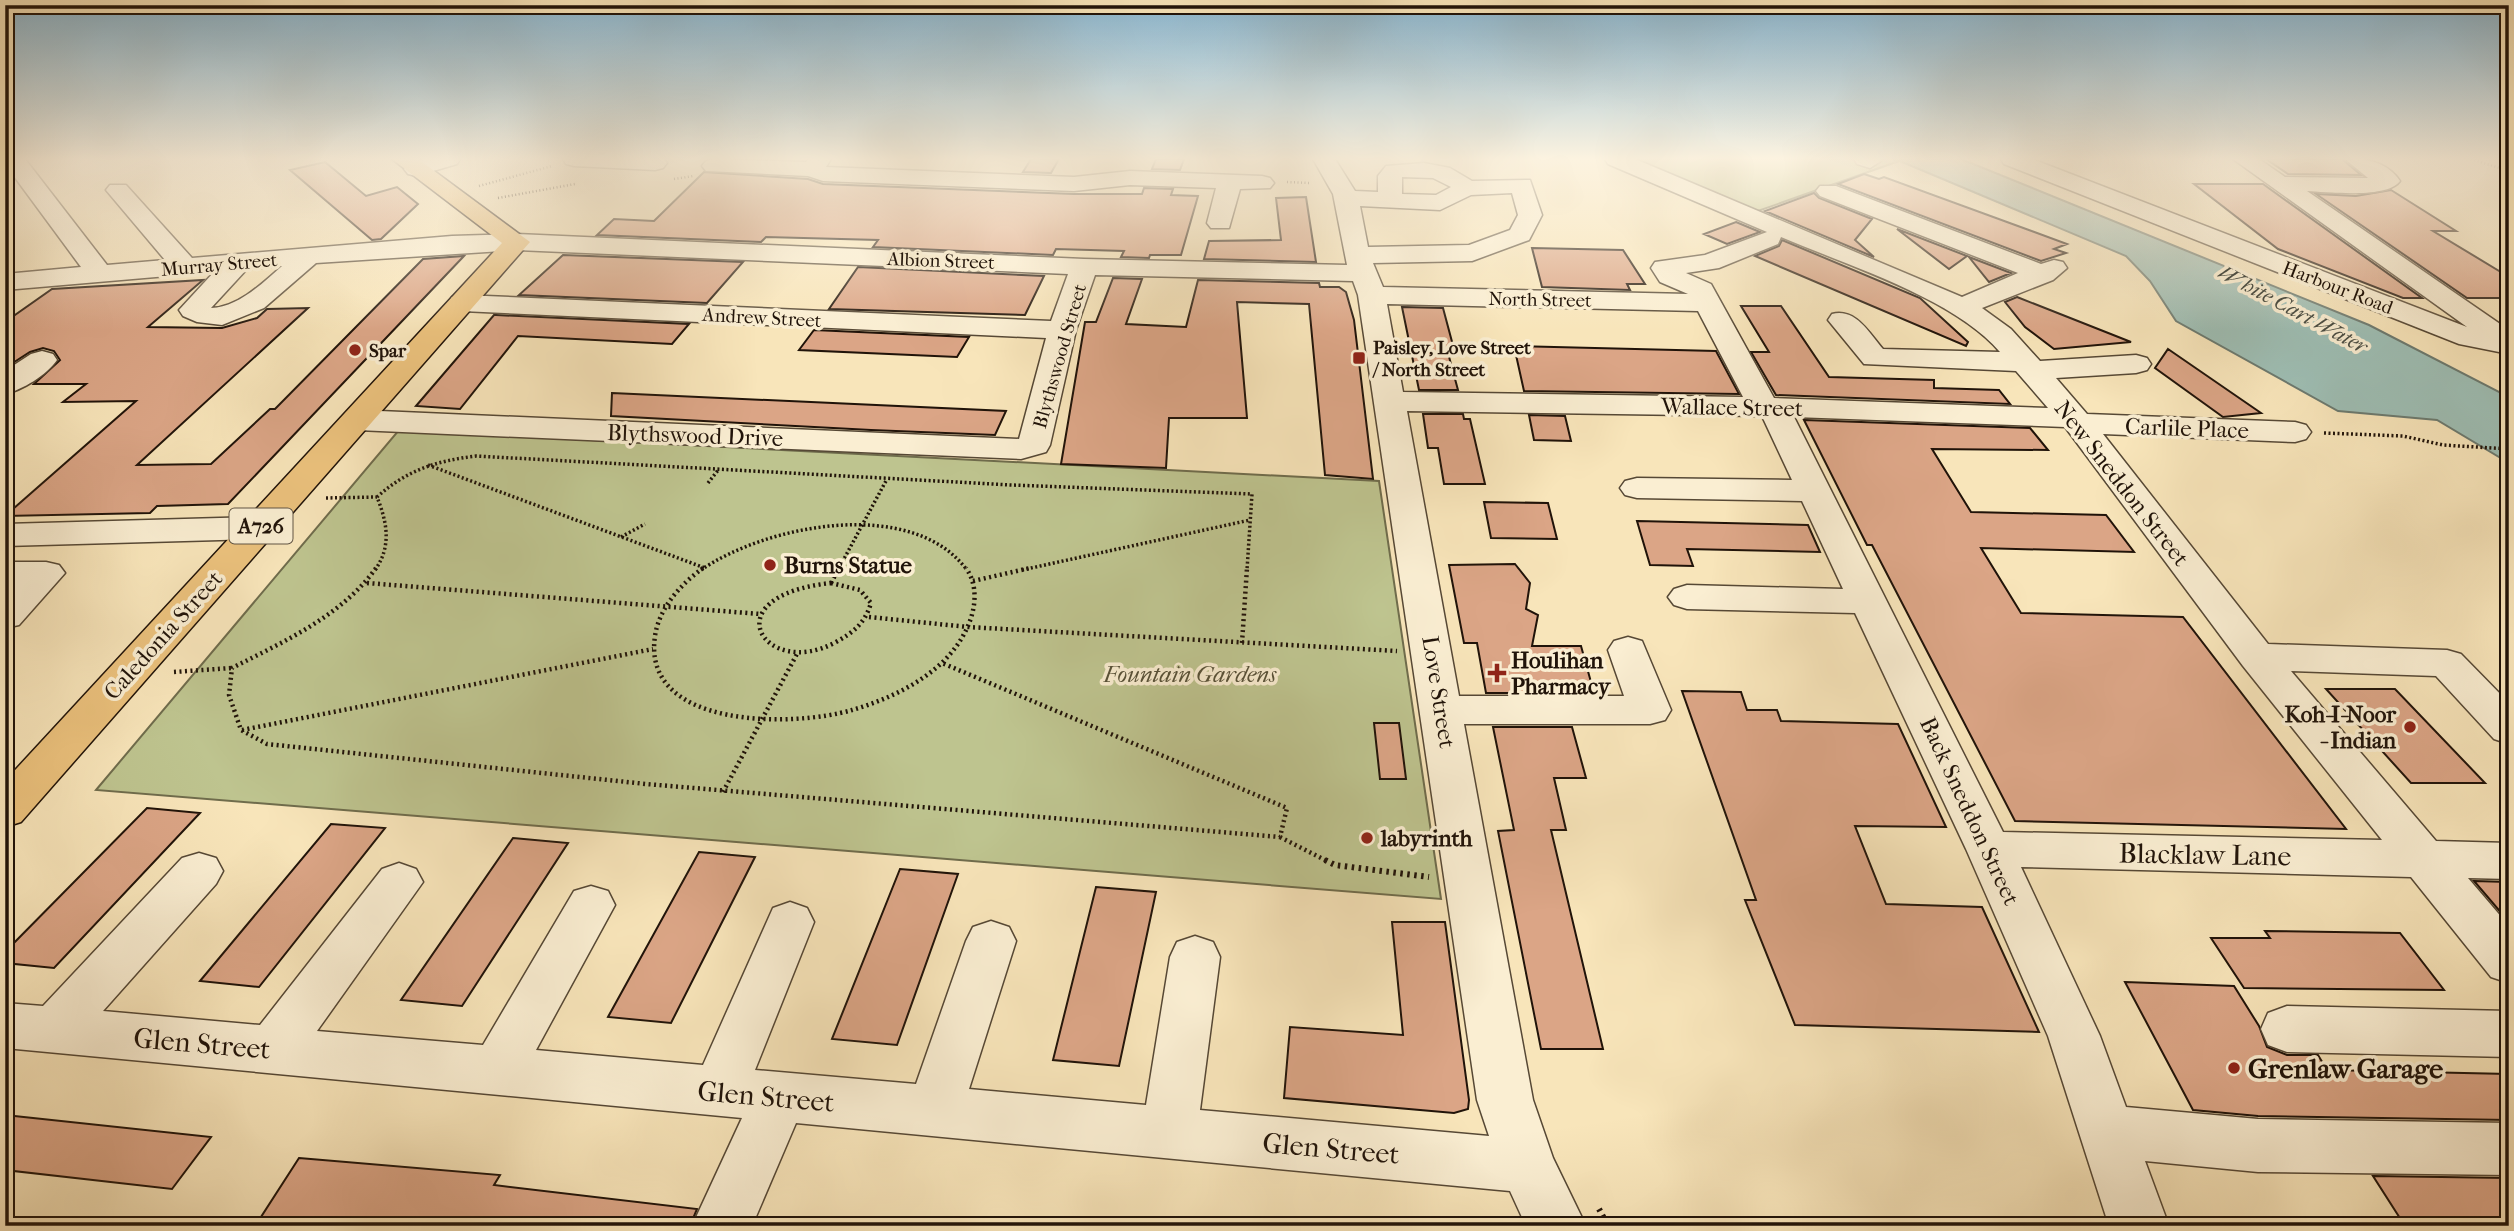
<svg xmlns="http://www.w3.org/2000/svg" width="2514" height="1231" font-family="'IM FELL French Canon',serif">
<style>
.green{fill:#bec48f;stroke:#6f6c4c;stroke-width:2}
.water{fill:#9ebeb4;stroke:#6c7a70;stroke-width:2}
.building{fill:#dba586;stroke:#201309;stroke-width:2}
.lines{fill:none;stroke-linecap:round;stroke-linejoin:round}
.minor-casing{stroke:#564835;stroke-width:3}
.major-casing{stroke:#201309;stroke-width:3}
.path-far3{stroke:#201309;stroke-width:2.5;stroke-dasharray:1 2.5;stroke-linecap:butt}
.path-far2{stroke:#201309;stroke-width:3.5;stroke-dasharray:2 2.5;stroke-linecap:butt}
.path-far1{stroke:#201309;stroke-width:4.5;stroke-dasharray:2 3.5;stroke-linecap:butt}
.path{stroke:#201309;stroke-width:6;stroke-dasharray:2.5 4.5;stroke-linecap:butt}
.minor{fill:#faeed2;fill-rule:evenodd}
.major{fill:#ecc27d;fill-rule:evenodd}
.poi-dot{fill:#8f2418;stroke:#faeed2;stroke-width:2.5}
.labels{text-anchor:middle;stroke-width:7;stroke-linejoin:round;paint-order:stroke}
.far-street-label{font-size:19px;fill:#201309;stroke:#faeed2}
.far-poi-label{font-size:19px;font-weight:bold;fill:#201309;stroke:#faeed2;text-anchor:start}
.far-water-label{font-size:21px;font-style:italic;fill:#4c4f45;stroke:#faeed2}
.shield{fill:#faeed2;stroke:#615545;stroke-width:2}
.shield-label{font-size:21px;font-weight:bold;fill:#201309}
.street-label{font-size:23px;fill:#201309;stroke:#faeed2}
.poi-label{font-size:23px;font-weight:bold;fill:#201309;stroke:#faeed2;text-anchor:start}
.park-label{font-size:23px;font-style:italic;fill:#575138;stroke:#faeed2}
.near-street-label{font-size:28px;fill:#201309;stroke:#faeed2}
.near-poi-label{font-size:28px;font-weight:bold;fill:#201309;stroke:#faeed2;text-anchor:start}
</style>
<rect width="100%" height="100%" fill="#f8e5ba"/>
<filter id="stains"><feTurbulence type="fractalNoise" baseFrequency=".00286" numOctaves="4"/><feColorMatrix values="0 0 0 0 .2 0 0 0 0 .09 0 0 0 0 .02 0 0 0 .5 -.17"/></filter>
<radialGradient id="worn" r=".72"><stop offset=".6" stop-color="#630" stop-opacity="0"/><stop offset="1" stop-color="#630" stop-opacity=".3"/></radialGradient>
<path class="green" d="M1631,159H1892L1899,161L1758,211Z
M399,430L1379,481L1441,899L96,790Z"/>
<path class="water" d="M1895,159H1961L2369,325L2509,397V463L2437,420L2338,411L2176,321L2150,281L2126,256Z"/>
<path class="building" d="M1031,159H1059L1051,173L1023,172Z
M1156,159H1184L1180,170L1152,169Z
M2266,159H2342L2361,175L2288,174Z
M325,162L366,196L397,187L418,204L381,239L372,240L290,170Z
M704,172L808,179L823,184L1074,194H1142L1144,188L1173,189L1171,195L1198,196L1181,255H1150L1149,258L1121,257L1124,251L1056,249L1053,255L873,247L878,240L766,237L761,242L597,235L614,219L654,221Z
M1864,174L1879,179L1884,177L2067,244L2054,249L2066,253L2041,261L1838,184Z
M2194,184H2263L2422,298H2403L2278,249Z
M2391,190L2456,231H2433L2509,277V298H2467L2316,194L2356,196Z
M1814,193L1819,198L1872,219L1855,240L1874,257L1765,211Z
M1306,197L1316,262L1204,259L1209,241L1281,240L1276,198Z
M1736,222L1760,232L1727,244L1704,234Z
M1897,229L1967,256L1949,269Z
M1782,240L1920,298L1968,342L1966,346L1755,256L1779,246Z
M1532,248L1623,250L1645,284H1627L1630,290L1542,287Z
M563,255L743,262L707,303L519,295Z
M464,256L228,504L157,506L150,513L5,516L136,401L63,402L86,384H34L60,360L54,351L43,348L30,352L5,368V322L52,289L203,280L148,327L222,328L257,318L267,309L308,308L137,465L211,464L270,409H275L423,259Z
M1969,257L2011,273L1989,282Z
M858,267L1044,276L1025,315L829,309Z
M1113,278L1142,279L1126,324L1186,327L1198,280L1319,283L1320,287H1339L1346,292L1354,320L1373,479L1325,475L1309,304L1237,302L1247,418H1169L1166,468L1061,464L1085,322H1096Z
M2017,297L2131,342L2054,349L2025,327L2005,302Z
M1741,306H1781L1829,377L1934,380V388L1999,390L2010,404L1776,395L1751,352H1769Z
M1402,307L1443,308L1455,353H1448L1458,390H1419Z
M494,315H496L689,324L672,344L518,336L460,409L416,406Z
M814,330L969,337L957,357L799,350Z
M1514,346L1716,351L1739,394L1524,391Z
M2168,349L2261,413L2223,417L2155,368Z
M612,393L1006,411L995,435L871,430L611,416Z
M1423,414H1463L1464,419H1470L1485,484H1444L1438,448H1428Z
M1529,415L1565,416L1571,441L1534,440Z
M1804,420L2030,428L2048,450L1932,449L1971,512L2106,515L2134,552L1981,548L2021,613L2183,617L2346,829L2015,821L1872,545H1867Z
M1484,502L1548,503L1557,539L1491,538Z
M1637,521L1808,525L1820,552L1687,549L1693,566L1650,565Z
M1515,564L1530,583L1526,609L1538,615L1532,646H1581L1594,693H1486L1477,643H1464L1449,565Z
M2326,689H2395L2485,783H2411Z
M1682,691L1741,692L1747,710H1777L1781,721L1898,724L1946,827L1855,826L1886,904L1982,907L2039,1032L1795,1025L1745,900H1756Z
M1374,723H1399L1406,779H1380Z
M1493,727H1572L1586,778H1554L1566,830H1551L1603,1049H1541L1498,831L1514,830Z
M147,808L200,813L54,968L5,963V952Z
M331,824L385,828L259,987L200,981Z
M513,838L568,843L462,1006L401,1000Z
M699,852L755,857L671,1023L608,1017Z
M900,869L958,874L897,1045L832,1039Z
M2474,881L2509,882V922Z
M1096,887L1156,892L1119,1066L1053,1060Z
M1392,922H1445L1469,1100L1468,1109L1454,1113L1284,1098L1290,1027L1403,1035Z
M2265,931L2400,933L2444,990L2244,988L2211,938H2270Z
M2125,982L2234,986L2259,1026L2267,1047L2287,1055H2318L2327,1070L2509,1074V1120L2258,1116L2193,1110Z
M5,1115L211,1137L172,1189L5,1170Z
M299,1158L500,1175L494,1185L697,1209L690,1226H368L261,1217Z
M2373,1176L2509,1178V1226H2405Z"/>
<g class="lines">
<defs>
<path id="minor" d="M5,159H25L107,265L165,260L106,190L110,185H126L192,258L452,236L517,234L1084,259L1347,265L1333,194L1313,159H1335L1355,191L1378,192V176L1386,166L1424,163L1450,168L1472,181L1530,180L1542,215L1529,240L1472,261L1373,263L1383,287L1688,294L1660,282L1651,268L1655,262L1705,255L1767,232L1608,164L1605,159H1635L1962,297L2018,273L1820,196L1816,191L1820,186H1836L2041,264L2054,260L2063,262L2067,268L2053,280L1982,308L2011,329L2040,361L2136,355L2147,358L2151,364L2147,370L2136,373L2056,378L2087,414L2295,422L2306,425L2311,432L2306,439L2295,442L2103,434L2268,644L2447,650L2461,654L2509,703V744L2494,739L2436,676L2291,671L2436,841L2509,843V879L2468,878L2509,926V983L2491,977L2411,877L2021,867L2100,1036L2126,1107L2258,1119L2509,1123V1175L2258,1172L2145,1161L2169,1226H2109L2048,1036L1966,849L1855,613L1687,609L1674,605L1668,597L1674,589L1687,585L1843,589L1802,501L1637,498L1625,495L1620,488L1625,481L1637,478L1792,480L1762,416L1407,411L1459,696H1624L1608,650L1614,641L1628,637L1642,641L1671,710L1665,720L1650,724H1464L1533,1100L1553,1158L1586,1226H1526L1510,1191L796,1123L752,1226H692L742,1118L5,1048V1003L43,1006L182,858L199,853L216,858L223,871L216,884L103,1011L260,1025L382,869L399,863L416,869L423,882L317,1031L483,1045L574,891L591,886L608,891L615,905L536,1050L703,1065L773,908L790,902L807,908L814,922L755,1070L916,1084L966,941L973,927L991,921L1009,927L1016,941L969,1089L1146,1105L1170,957L1177,942L1195,936L1213,942L1220,957L1200,1110L1489,1136L1477,1100L1358,295L1353,281L1095,275L1076,330L1050,445L1046,452L1021,459L357,430L346,427L341,420L346,413L357,410L1019,439L1046,338L462,311L452,309L448,303L452,297L462,295L1051,321L1068,274L517,250L316,263L264,308L222,325L197,322L183,316L179,310L214,272L5,290V274L81,267L5,164ZM1402,177L1433,178L1451,187L1436,195L1402,194ZM1512,193L1518,215L1510,230L1469,245L1368,247L1360,206L1440,210L1471,195ZM1781,237C1846,265 1954,298 2000,352L1883,349C1869,333 1856,308 1832,314L1828,320L1864,364L2016,371L2048,408L1774,398L1711,284L1686,273L1719,268L1778,244ZM282,266C263,283 237,308 211,308L247,269ZM1387,304L1698,311L1743,397L1403,392ZM1794,417L2065,427L2243,666L2382,840L2003,832Z
M425,159H460L457,164L416,176L408,174L404,169L408,164Z
M563,159H664L667,163L663,168L655,170L574,166L566,164Z
M714,159L806,162L808,159H831L826,167L1074,177L1130,171L1262,176L1270,178L1274,183L1270,188L1240,189L1229,228H1211L1207,223L1216,188L1130,185L1074,191L823,181L808,176L706,171L702,166L706,161Z
M1854,159H1880L1881,161L1870,168L1857,164Z
M2001,159H2032L2467,327L2233,159H2259L2285,177L2368,178L2345,159C2366,158 2387,162 2400,181C2387,199 2328,192 2307,191L2503,326L2507,332L2505,336H2509V354L2459,344L2004,164Z
M42,351L53,354L57,360C47,375 22,390 5,394V371L31,354Z
M259,517L272,520L277,528L272,536L259,539L5,546V524Z
M5,562H46L59,565L65,573L19,625L5,628V593L14,584H5Z
M2287,1006L2509,1011V1057L2287,1052L2268,1045L2261,1029L2268,1013Z"/>
<path id="major" d="M392,159H418L530,242L21,822L5,827V781L502,243Z"/>
</defs>
<use href="#minor" class="minor-casing"/>
<use href="#major" class="major-casing"/>
<path class="path-far3" d="M2471,159L2509,171
M674,179L693,176
M1287,182L1310,183
M479,186L552,166
M498,198L575,184"/>
<path class="path-far2" d="M2324,433L2403,436L2443,445L2509,449
M428,465L705,568
M708,483L719,469
M326,498L377,497
M621,537L645,524
M375,570C392,546 387,522 377,497C407,470 436,461 476,456L1011,485L1252,494L1247,570
M701,570C766,525 912,496 967,570
M838,570L887,479
M1022,570L1250,520"/>
<path class="path-far1" d="M376,568C342,616 283,642 232,668L229,695L241,730L267,744L646,784L1280,837L1287,808L942,663
M703,568C681,584 659,608 655,636C641,730 795,727 852,710C894,698 943,674 964,634C975,614 980,588 966,568
M973,581L1030,568
M367,583L760,614
M831,583L860,590L871,603C865,623 854,632 836,642C765,681 709,596 831,583Z
M831,583L839,568
M869,617L968,627L1397,651
M1242,643L1247,568
M174,672L232,668
M242,730L653,649
M723,792L798,652
M1280,837L1329,862"/>
<path class="path" d="M1325,860L1335,865L1429,877
M1599,1209L1608,1226"/>
<use href="#minor" class="minor"/>
<use href="#major" class="major"/>
</g>
<linearGradient id="sky" x2="0" y2="1"><stop stop-color="#8ab8d3"/><stop offset="0.48" stop-color="#fcf3e0"/><stop offset="1" stop-color="#fcf3e0" stop-opacity="0"/></linearGradient>
<rect width="2514" height="331" fill="url(#sky)"/>
<g class="poi-dot">
<circle cx="355" cy="350" r="7"/>
<rect x="1352" y="351" width="14" height="14" rx="3.5"/>
<circle cx="770" cy="565" r="7"/>
<path d="M1493.5 662.5h7v7h7v7h-7v7h-7v-7h-7v-7h7z"/>
<circle cx="2410" cy="727" r="7"/>
<circle cx="1367" cy="838" r="7"/>
<circle cx="2234" cy="1068" r="7"/>
</g>
<g class="labels">
<g class="far-street-label">
<text transform="translate(941 260) rotate(2)" y="7">Albion Street</text>
<text transform="translate(219 264) rotate(-5)" y="7">Murray Street</text>
<text transform="translate(2338 287) rotate(21)" y="7">Harbour Road</text>
<text transform="translate(1540 299) rotate(1)" y="7">North Street</text>
<text transform="translate(762 317) rotate(3)" y="7">Andrew Street</text>
<text transform="translate(1059 356) rotate(-74)" y="7">Blythswood Street</text>
</g>
<g class="far-poi-label">
<text x="1373" y="354">Paisley, Love Street<tspan x="1373" dy="22">/ North Street</tspan></text>
<text x="369" y="357">Spar</text>
</g>
<g class="far-water-label">
<text transform="translate(2293 309) rotate(28)" y="7">White Cart Water</text>
</g>
<rect class="shield" x="229.5" y="508.5" width="63" height="35" rx="5"/>
<g class="shield-label">
<text x="261" y="533">A726</text>
</g>
<g class="street-label">
<text transform="translate(1732 407) rotate(1)" y="8">Wallace Street</text>
<text transform="translate(2187 428) rotate(2)" y="8">Carlile Place</text>
<text transform="translate(695 435) rotate(2)" y="8">Blythswood Drive</text>
<text transform="translate(2122 483) rotate(52)" y="8">New Sneddon Street</text>
<text transform="translate(163 635) rotate(-48)" y="8">Caledonia Street</text>
<text transform="translate(1439 692) rotate(81)" y="8">Love Street</text>
<text transform="translate(1970 811) rotate(65)" y="8">Back Sneddon Street</text>
</g>
<g class="poi-label">
<text x="784" y="573">Burns Statue</text>
<text x="1511" y="668">Houlihan<tspan x="1511" dy="26">Pharmacy</tspan></text>
<text x="2396" y="722" text-anchor="end">Koh-I-Noor<tspan x="2396" dy="26">- Indian</tspan></text>
<text x="1381" y="846">labyrinth</text>
</g>
<g class="park-label">
<text x="1190" y="682">Fountain Gardens</text>
</g>
<g class="near-street-label">
<text transform="translate(2205 854) rotate(1)" y="10">Blacklaw Lane</text>
<text transform="translate(202 1043) rotate(5)" y="10">Glen Street</text>
<text transform="translate(766 1096) rotate(5)" y="10">Glen Street</text>
<text transform="translate(1331 1148) rotate(5)" y="10">Glen Street</text>
</g>
<g class="near-poi-label">
<text x="2248" y="1078">Grenlaw Garage</text>
</g>
</g>
<rect width="2514" height="1231" fill="none" stroke="#f8e5ba" stroke-width="28"/>
<rect x="7" y="7" width="2500" height="1217" fill="none" stroke="#201309" stroke-width="3.5"/>
<rect x="14" y="14" width="2486" height="1203" fill="none" stroke="#201309" stroke-width="2"/>
<rect width="100%" height="100%" filter="url(#stains)"/>
<rect width="100%" height="100%" fill="url(#worn)"/>
</svg>
